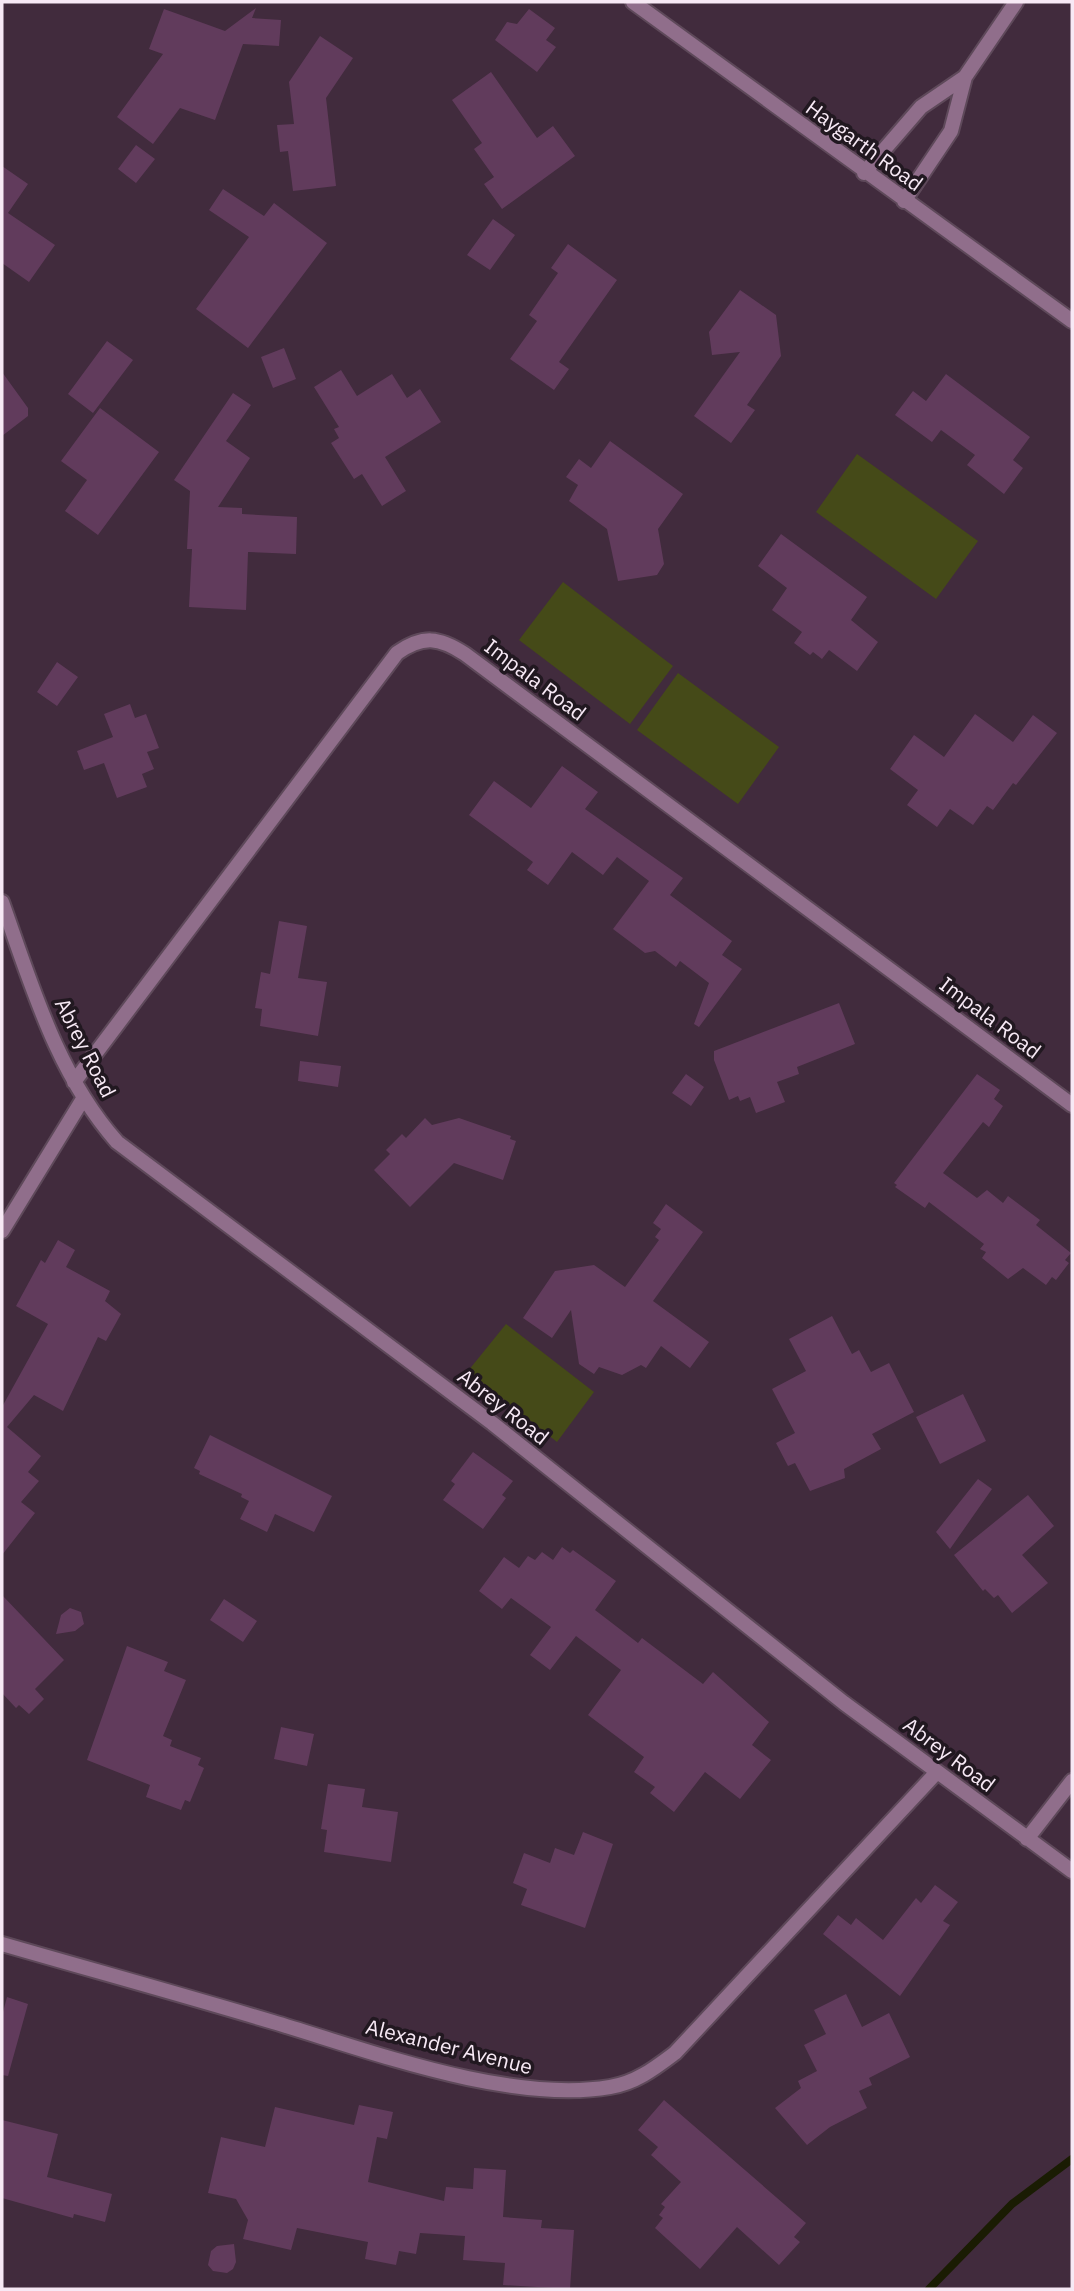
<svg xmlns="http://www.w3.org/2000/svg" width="1074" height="2291" font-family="'IBM Plex Sans',sans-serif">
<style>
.green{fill:#454a18}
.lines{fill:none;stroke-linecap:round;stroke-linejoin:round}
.stream{stroke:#1a1c03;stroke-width:8}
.building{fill:#613b5c}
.minor-casing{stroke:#5e495a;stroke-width:18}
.minor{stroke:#906e8b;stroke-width:14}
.labels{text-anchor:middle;stroke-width:7;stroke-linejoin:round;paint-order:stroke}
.street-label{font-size:21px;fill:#f7e9f5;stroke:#211820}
</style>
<rect width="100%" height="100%" fill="#412b3d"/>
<path class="green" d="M857,454L978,541L936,599L816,512Z
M563,582L673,666L630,724L519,640Z
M678,673L779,747L738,804L637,730Z
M506,1324L594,1392L557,1442L468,1371Z"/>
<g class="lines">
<path class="stream" d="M929,2289L1012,2204L1072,2159"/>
</g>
<path class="building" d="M256,8L252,18L281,20L279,46L243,44L215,120L180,108L153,144L117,117L163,54L149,49L164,9L225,31Z
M529,9L555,28L546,40L556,47L537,72L495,40L507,22L517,24Z
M320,36L353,58L326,98L336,186L293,191L288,151L280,152L277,125L294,124L289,82Z
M491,72L537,138L553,126L575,156L502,209L484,184L494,177L474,149L482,143L452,100Z
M136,145L155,159L136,183L118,169Z
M2,166L28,184L8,213L55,245L29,282L2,263Z
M223,189L264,216L274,203L327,243L248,348L196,309L249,237L209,210Z
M493,219L515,235L490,270L467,255Z
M568,244L617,280L559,362L569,369L554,390L510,359L537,321L529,315L558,273L551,268Z
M740,290L776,315L781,356L747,405L755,410L731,443L694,416L740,352L712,355L709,332Z
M107,341L133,360L93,413L68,394Z
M284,348L296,379L273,388L261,357Z
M341,370L357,396L392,374L407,398L420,389L441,422L385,457L406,491L382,506L362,474L354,479L331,443L339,438L334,429L339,427L314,387Z
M2,372L28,408V416L2,436Z
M946,374L1030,437L1013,460L1023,468L1004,494L967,465L975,455L941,430L932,442L895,415L913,391L926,401Z
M233,393L251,405L226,441L250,458L218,507L242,508V514L297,517L296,554L248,552L246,610L189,607L192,549H187L190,491L174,480Z
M100,408L159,452L98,535L65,511L87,480L61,461Z
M610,441L683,494L658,529L664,564L657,575L618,581L607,529L569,501L578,485L566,477L579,459L591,468Z
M781,534L867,597L851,620L878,642L857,671L829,650L822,659L813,652L810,655L794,643L802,632L772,610L787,588L758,566Z
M57,662L78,677L57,706L37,692Z
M130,704L135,718L146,714L159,748L147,752L154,769L142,774L147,787L117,798L104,763L84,770L77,751L113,737L104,714Z
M975,714L1013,742L1033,715L1057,733L1016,785L1013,783L993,810L987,806L973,825L950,809L937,827L907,805L918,790L890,769L914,735L944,757Z
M562,766L598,792L585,809L683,878L670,895L732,941L722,955L742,969L699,1027L694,1024L709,983L680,961L676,967L655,951L645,953L613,929L649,881L617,857L603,875L572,852L548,885L527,870L533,862L469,815L494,781L531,808Z
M279,921L307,926L298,978L327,982L318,1036L260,1026L262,1009L255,1008L261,972L270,974Z
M839,1003L855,1044L797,1067L799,1074L777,1082L785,1102L756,1113L750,1097L740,1101L738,1096L729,1100L714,1060V1051Z
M300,1061L341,1066L338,1087L298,1081Z
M686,1074L704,1087L691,1106L672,1093Z
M977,1074L1000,1090L994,1099L1003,1106L989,1127L983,1122L943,1173L977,1198L987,1190L1003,1203L1008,1196L1040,1220L1036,1225L1071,1253L1065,1260L1069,1263L1056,1280L1052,1277L1046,1285L1023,1268L1008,1279L982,1258L986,1252L980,1249L984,1244L929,1202L925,1208L895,1187L897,1185L894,1183Z
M425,1118L432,1125L459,1118L511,1136L510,1139L516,1141L503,1180L454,1163L410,1207L374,1170L390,1154L386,1150L402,1134L406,1138Z
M666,1204L703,1232L653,1301L709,1342L690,1368L661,1346L646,1368L641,1365L622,1375L599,1367L594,1374L579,1364L571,1310L552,1338L523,1318L555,1271L594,1265L625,1287L659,1240L655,1237L661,1229L653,1223Z
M58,1240L75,1250L66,1267L110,1291L105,1301L121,1314L106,1341L98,1337L63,1411L34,1395L7,1427L41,1456L28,1472L39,1481L21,1502L35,1513L2,1555V1407L48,1324L16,1306L41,1260L45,1263Z
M832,1316L852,1354L859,1350L871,1372L889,1363L914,1412L872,1434L881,1449L844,1469L845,1478L810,1491L795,1463L788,1466L776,1443L795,1433L772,1389L806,1371L789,1339Z
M963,1394L986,1441L940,1464L916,1417Z
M210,1435L332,1496L314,1532L275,1514L267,1532L240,1519L249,1501L241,1497L242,1494L199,1474L200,1471L194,1468Z
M473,1452L513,1481L502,1495L506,1498L483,1529L443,1500L455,1484L451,1481Z
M978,1479L992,1489L950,1549L936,1532Z
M1028,1495L1054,1526L1022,1555L1048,1583L1012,1613L998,1595L994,1598L985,1589L983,1591L954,1555Z
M562,1547L570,1553L573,1550L616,1581L595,1610L638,1643L642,1638L703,1684L713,1672L769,1722L752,1745L771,1760L740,1799L705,1772L674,1812L650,1793L655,1787L634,1772L644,1757L588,1715L621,1670L576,1636L550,1670L530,1655L551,1627L511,1598L502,1609L479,1591L504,1557L519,1568L528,1556L535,1560L542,1552L553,1560Z
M2,1595L64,1660L35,1689L44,1699L29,1714L19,1705L16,1708L2,1693Z
M224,1599L257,1621L243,1642L210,1620Z
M70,1608L81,1612L84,1624L75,1631L56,1634L61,1615Z
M127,1646L168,1662L164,1671L186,1680L163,1736L172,1740L170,1746L201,1758L198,1765L204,1768L190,1802L185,1800L181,1810L146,1797L150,1785L87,1760Z
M281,1727L314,1734L307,1766L274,1759Z
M328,1784L365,1789L362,1807L398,1812L391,1862L324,1852L327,1830L321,1829Z
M583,1832L613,1844L585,1928L521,1905L527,1889L513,1883L524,1853L550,1863L555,1848L574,1855Z
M935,1885L958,1902L943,1921L950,1925L900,1996L823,1934L838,1915L851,1925L856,1918L883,1940L916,1898L921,1903Z
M846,1994L862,2027L889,2013L910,2057L869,2078L872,2085L859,2091L867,2108L830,2127L807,2145L775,2108L801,2088L798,2081L817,2071L804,2045L826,2034L814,2010Z
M7,1997L28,2004L8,2076L2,2075V2016Z
M664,2100L806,2223L794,2237L800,2242L779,2265L737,2227L700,2269L655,2228L663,2218L659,2215L665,2207L661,2204L681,2182L651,2155L658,2147L638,2130Z
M359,2105L393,2112L387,2139L377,2137L368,2182L444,2201L446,2187L473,2189L474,2168L506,2170L503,2217L542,2220L541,2228L574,2230L570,2289L503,2285L505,2263L463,2260L465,2236L420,2233L416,2254L399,2251L396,2265L365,2259L368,2242L297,2228L291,2250L243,2239L248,2220L236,2199L208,2193L221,2137L265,2147L275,2107L354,2125Z
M2,2120L58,2134L47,2177L112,2194L105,2222L74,2214L73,2218L2,2198Z
M234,2244L236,2262L233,2269L227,2273L213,2271L208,2265L211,2251L217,2246Z"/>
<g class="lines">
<defs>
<path id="minor" d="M633,2L1072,321
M864,173L921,107L965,77
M904,201L951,131L965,77L1016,2
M2,902C32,986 57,1074 117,1142L492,1423L844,1703L1072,1871
M74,1082L397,653C423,635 439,637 465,654L1072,1105
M2,1231L83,1099
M1027,1839L1072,1781
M2,1944C92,1970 183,1995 273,2022C370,2051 510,2104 610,2087C636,2083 655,2068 675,2053L937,1772"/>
</defs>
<use href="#minor" class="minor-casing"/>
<use href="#minor" class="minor"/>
</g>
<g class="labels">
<g class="street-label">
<text transform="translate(864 146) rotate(36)" y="7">Haygarth Road</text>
<text transform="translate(535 680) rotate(37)" y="7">Impala Road</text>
<text transform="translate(990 1018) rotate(37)" y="7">Impala Road</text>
<text transform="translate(85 1048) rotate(63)" y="7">Abrey Road</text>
<text transform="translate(503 1407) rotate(38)" y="7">Abrey Road</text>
<text transform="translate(949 1755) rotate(37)" y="7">Abrey Road</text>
<text transform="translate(449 2047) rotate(14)" y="7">Alexander Avenue</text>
</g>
</g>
<rect width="1074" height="2291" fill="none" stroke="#f7e9f5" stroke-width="7"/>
</svg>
